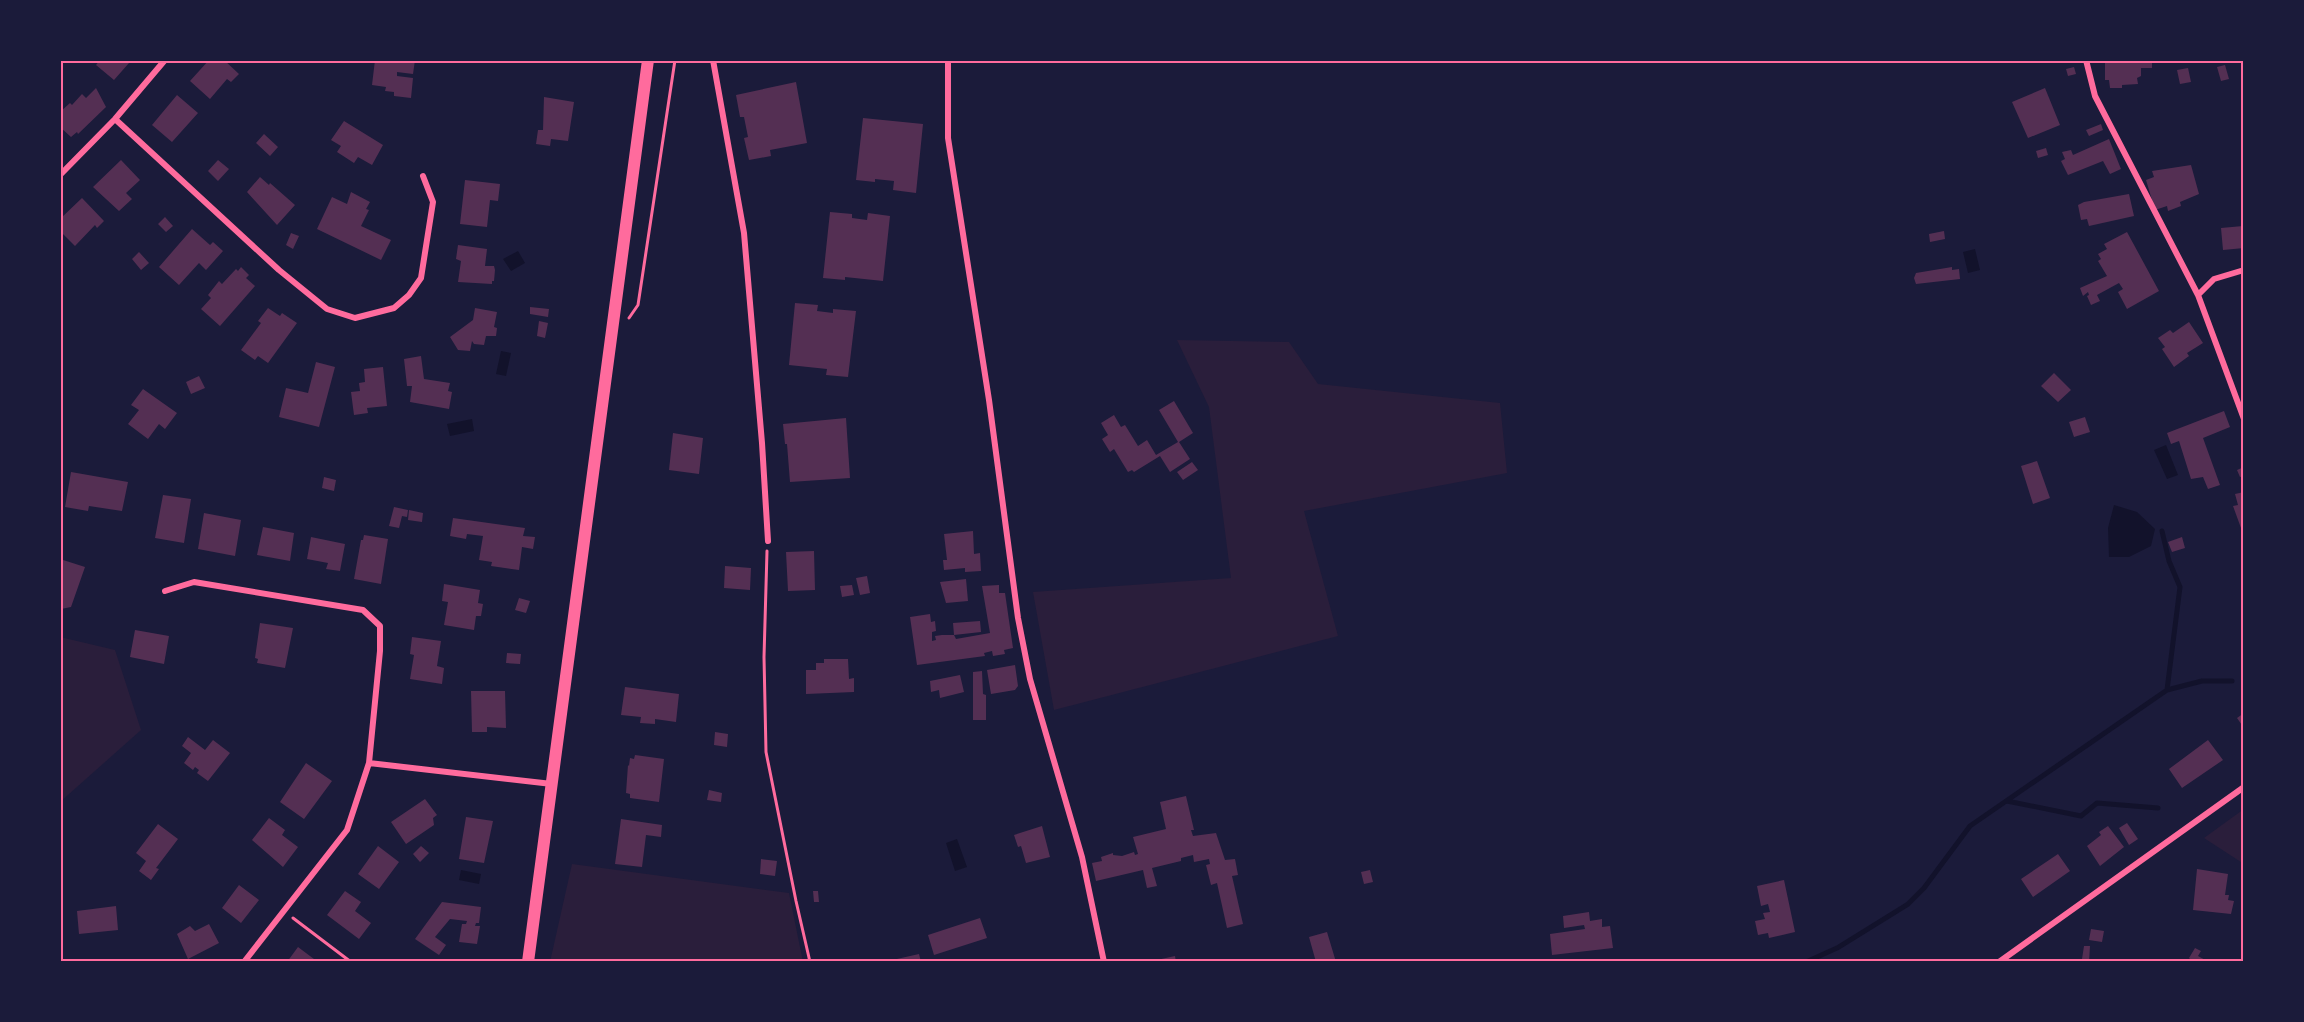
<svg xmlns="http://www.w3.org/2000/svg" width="2304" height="1022" font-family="'Fira Sans Condensed',sans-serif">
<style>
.green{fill:#2a1e3b}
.water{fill:#12122b}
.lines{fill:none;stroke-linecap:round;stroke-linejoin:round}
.stream{stroke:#12122b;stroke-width:5}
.building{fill:#542f53}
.path{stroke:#ff6b9d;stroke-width:3}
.minor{stroke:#ff6b9d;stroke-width:6}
.secondary{stroke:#ff6b9d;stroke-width:12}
.neatline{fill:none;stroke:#ff6b9d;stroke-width:2}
</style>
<rect width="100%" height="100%" fill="#1b1b3a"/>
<path class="green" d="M1177,340L1289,342L1318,384L1500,403L1507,473L1304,511L1338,636L1054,710L1033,592L1231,578L1209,407Z
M60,637L115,650L141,730L60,802Z
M2244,809V864L2204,838Z
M572,864L789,893L803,962H550Z"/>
<path class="water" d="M1975,249L1980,270L1968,273L1963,252Z
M518,251L525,263L511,271L503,259Z
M501,351L511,353L506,376L496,374Z
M472,419L474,431L450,436L447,424Z
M2166,445L2178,475L2167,479L2154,450Z
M2114,505L2137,512L2155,529L2151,546L2129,557H2109L2108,528Z
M957,839L967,867L955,871L946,843Z
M461,870L481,874L479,884L459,880Z"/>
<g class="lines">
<path class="stream" d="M2162,531L2169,561L2180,587L2167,690
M2007,801L2081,816L2097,803L2158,808
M1806,962L1837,948L1908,904L1924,888L1970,826L2167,690L2202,681H2232"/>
</g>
<path class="building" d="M100,60H126L129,63L114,80L96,65Z
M209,60H224L239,74L231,82L227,79L210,99L190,81Z
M375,60H415L413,74L397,72V76L413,78L411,98L394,96V92L385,91L386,87L372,85Z
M2105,60H2152V68H2141V76L2137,78L2138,84L2122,85V88H2110L2109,80H2105Z
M2225,65L2229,79L2221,81L2217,67Z
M2074,67L2076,74L2068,76L2066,69Z
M2188,68L2191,82L2180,84L2177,70Z
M796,82L807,143L770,150L771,156L749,160L744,138L748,137L744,117H740L736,95Z
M96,88L106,107L78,134L77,132L71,137L60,127V112L70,103L72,105L82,94L86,98Z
M2045,88L2060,125L2028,138L2012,102Z
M177,95L198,113L172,142L152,125Z
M544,97L574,102L568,141L551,139L550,146L536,144L538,130H543Z
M863,118L923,124L916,193L893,190L894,181L875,179V182L856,180Z
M344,121L383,145L372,165L358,157L354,163L337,152L341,146L331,140Z
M2101,124L2103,130L2089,136L2086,130Z
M264,134L278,147L270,156L256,143Z
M2109,139L2121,169L2110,174L2103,161L2068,175L2061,161L2065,159L2062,152L2071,150L2073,155Z
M2046,148L2048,155L2038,158L2036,151Z
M121,160L140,180L126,193L132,199L119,211L93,187Z
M218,160L229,169L218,181L208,171Z
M2191,165L2199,194L2180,202L2181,206L2168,211L2167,206L2155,210L2146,180L2154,177L2152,171Z
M260,177L269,185L270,183L295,205L277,225L247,192Z
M465,180L500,184L498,201L490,200L487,227L460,224Z
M351,192L370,202L366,209L369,210L361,226L391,240L381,260L317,229L332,197L347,204Z
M2129,194L2134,216L2089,226L2087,219L2081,220L2078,205L2084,202Z
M82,198L104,221L97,228L95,225L75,246L60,231V219Z
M830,212L852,214V218L867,220L868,213L890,216L883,281L845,277V280L823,278Z
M165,217L173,226L166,232L158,224Z
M2243,226L2244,248L2223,250L2221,228Z
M192,229L210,245L213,242L223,251L206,270L199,263L179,285L159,267Z
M1944,231L1945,239L1930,242L1929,234Z
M2127,232L2159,291L2127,309L2118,292L2123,289L2119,283L2097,295L2100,301L2091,305L2087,296L2089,295L2088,292L2083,296L2080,288L2107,276L2098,261L2101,259L2098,254L2107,249L2104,244Z
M291,233L299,236L293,249L286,245Z
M458,245L487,249L485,266H494L495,270L494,281H492V284L458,282L461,261L456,259Z
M139,252L149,263L141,270L132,259Z
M241,267L249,275L246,278L255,286L220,326L201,309L211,298L208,295L219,281L222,284L236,269L238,271Z
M1952,267V270L1959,269L1960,279L1916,284L1914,278L1916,273Z
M795,303L818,305L817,311L833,313V309L856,311L848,377L826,375L827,369L789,365Z
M530,307L549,309L548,317L530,314Z
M268,308L280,316L282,313L297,323L268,363L258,356L255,360L241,350L261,323L258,321Z
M475,308L497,312L494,327L497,328L496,336H486L484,345L474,344L472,341L470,351L458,350L450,337L473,320Z
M539,321L548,323L545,338L537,336Z
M2189,322L2203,343L2187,353L2189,356L2174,367L2162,349L2165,347L2158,338L2170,330L2173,333Z
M421,356L424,379L450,383L448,391L452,392L449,409L410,402L412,386H407L404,359Z
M316,362L335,367L319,427L279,417L286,388L308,393Z
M383,367L387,406L367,408L368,413L354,415L351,392L360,391L359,383L365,382L364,369Z
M2054,373L2071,390L2058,402L2041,386Z
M199,376L205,388L191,394L186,382Z
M143,389L177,413L165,429L159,424L148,439L128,424L139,410L131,405Z
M1174,401L1193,433L1179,442L1190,459L1170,472L1160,456L1134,472L1132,470L1128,472L1114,449L1110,452L1102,439L1108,435L1101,423L1114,415L1121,427L1125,425L1138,446L1147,440L1156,455L1178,442L1159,410Z
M2224,411L2230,427L2203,438L2220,485L2208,489L2203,477L2191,479L2179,441L2171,444L2167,433Z
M2085,417L2090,432L2074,437L2069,422Z
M846,418L850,478L790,482L787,444H785L783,424Z
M673,433L703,438L699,474L669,470Z
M2037,461L2050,498L2033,504L2021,466Z
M1192,462L1198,470L1183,480L1177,472Z
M2244,467V476L2240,477L2237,470Z
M71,472L128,482L122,511L89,506L88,511L65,507Z
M324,477L336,480L334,491L322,488Z
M2244,492V527L2241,528L2233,506L2238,505L2235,494Z
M163,495L191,499L184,543L155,538Z
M394,507L408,510L407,517L402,516L399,528L389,526Z
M409,510L423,513L422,522L408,520Z
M204,513L241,520L235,556L198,549Z
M453,518L525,528L523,536L535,537L533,549L522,547L519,570L491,566L492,562L479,560L483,536L467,534L466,539L450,536Z
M263,527L294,533L290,561L257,555Z
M973,531L974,554L980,553L981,571L965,572V568L944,570L943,560H947L944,534Z
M364,535L388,539L381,584L354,579L361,540H363Z
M311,537L345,544L340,571L326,569L328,563L307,559Z
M2182,537L2185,548L2172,552L2168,542Z
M814,551L815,590L788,591L786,552Z
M60,559L85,567L71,607L61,609Z
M725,566L751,568L750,590L724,588Z
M867,576L870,593L860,595L856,578Z
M966,579L968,601L946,603L940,582Z
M444,584L480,590L478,603L483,604L481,616H476L474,630L444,625L448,602L442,601Z
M852,585L854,595L842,597L840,586Z
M999,585V593H1005L1013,648L1004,650L1005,654L993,656L992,651L984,653L985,656L917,665L910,617L930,614L931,622L935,621L936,631L932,632V641L936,640L935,636L942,635H954L956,639L990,633L982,586Z
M519,598L530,601L526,613L515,610Z
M980,621L981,632L954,635L953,623Z
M260,623L293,628L285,668L257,663L258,659L255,658Z
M135,630L169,636L164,664L130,657Z
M412,637L441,641L437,666L444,668L442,684L410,679L414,655L410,654Z
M507,653L521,654L520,664L506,663Z
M824,659H848L849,679L854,678V692L806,694V670H816V663H824Z
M1015,665L1018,686L1015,690L991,694L987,670Z
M982,671L983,694L986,695V720H973V672Z
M960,675L964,692L940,698L939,690L931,692L930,681Z
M625,687L679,694L676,722L655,719V724L640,723L641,717L621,715Z
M471,691H505L506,728L487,727V732H472Z
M2244,713V728L2237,718Z
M715,732L728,734L727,747L714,745Z
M188,737L205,750L213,740L230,753L208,781L197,773L199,770L195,767L193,770L184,763L191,753L182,746Z
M2208,740L2223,760L2182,788L2169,769Z
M635,755L664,759L659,802L630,798V794L626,793L628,765L629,766L630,758L634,759Z
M306,763L332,781L304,819L280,802Z
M709,790L722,793L721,802L707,800Z
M1186,796L1194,830H1191L1193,836L1216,833L1225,860L1235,859L1238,875L1232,876L1243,924L1227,928L1217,883L1211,885L1206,865L1210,864L1209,859L1194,862L1193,855L1181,858V861L1152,868L1157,886L1147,888L1143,870L1096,881L1092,863L1102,861L1101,857L1113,853V855L1122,856L1134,852L1135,855L1138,854L1133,837L1166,829L1160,802Z
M425,799L437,815L433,818L434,825L406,844L391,822Z
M466,817L493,821L484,863L459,859Z
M269,818L285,830L282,835L298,847L283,867L252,840Z
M621,819L662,825L661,837L646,835L642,867L615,864Z
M2127,823L2138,839L2129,845L2119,828Z
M158,824L178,839L156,868L159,869L151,880L139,871L146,861L136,853Z
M1042,826L1050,857L1026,863L1021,846L1018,847L1014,835Z
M2108,826L2124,847L2100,866L2087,846L2101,835L2099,832Z
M378,846L399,862L379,889L358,874Z
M421,846L429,853L420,862L413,854Z
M2058,854L2070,871L2033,897L2021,879Z
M761,859L777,861L775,876L760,874Z
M2197,869L2228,874L2225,895H2229L2228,900L2234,901L2231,914L2193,910Z
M1370,870L1373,882L1364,884L1361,872Z
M1784,880L1795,932L1769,938L1768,933L1758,935L1755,921L1765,919L1763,913L1770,912L1768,904L1761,906L1757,886Z
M239,885L259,900L241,923L222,908Z
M345,891L361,902L355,911L371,923L359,939L327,915Z
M813,891H818L819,902H814Z
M442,902L481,907L479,923H476L475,926H480L477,944L459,942L462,924H466L467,921L450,919L435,937L446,945L439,955L415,939Z
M116,906L118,930L79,934L77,911Z
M1589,912L1590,921L1602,919V927L1610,926L1613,948L1552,955L1550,934L1585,929L1584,925L1564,928L1563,916Z
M980,918L987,938L934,955L928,935Z
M209,924L219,943L188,959L177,934L190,926L195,931Z
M2091,929L2104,931L2102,942L2089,940Z
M1327,932L1336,962H1316L1309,937Z
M2084,946H2090L2089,962H2079V959H2082Z
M298,947L318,962H287Z
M2195,948L2201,951L2198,956L2209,962H2193L2189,958Z
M919,954L921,962H888V961Z
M1175,956L1176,962H1152V961Z"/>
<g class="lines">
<path class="path" d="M629,318L638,305L675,60
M767,551L764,657L766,752L796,901L810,962
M293,918L351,962"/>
<path class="minor" d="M713,60L744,233L762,443L768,541
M948,60V138L989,400L1018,618L1030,679L1082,857L1104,962
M2086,60L2095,96L2198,295L2244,419
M115,119L279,270L327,309L355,318L394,308L409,295L421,278L433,202L423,176
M60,175L115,119L165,60
M2198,295L2214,279L2244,270
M165,591L194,582L363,610L380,626V651L369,763L347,830L244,962
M369,763L552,784
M1999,962L2244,787"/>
<path class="secondary" d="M528,962L648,60"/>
</g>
<rect width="2304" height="1022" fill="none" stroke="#1b1b3a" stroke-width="123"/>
<rect x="62" y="62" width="2180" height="898" class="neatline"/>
</svg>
